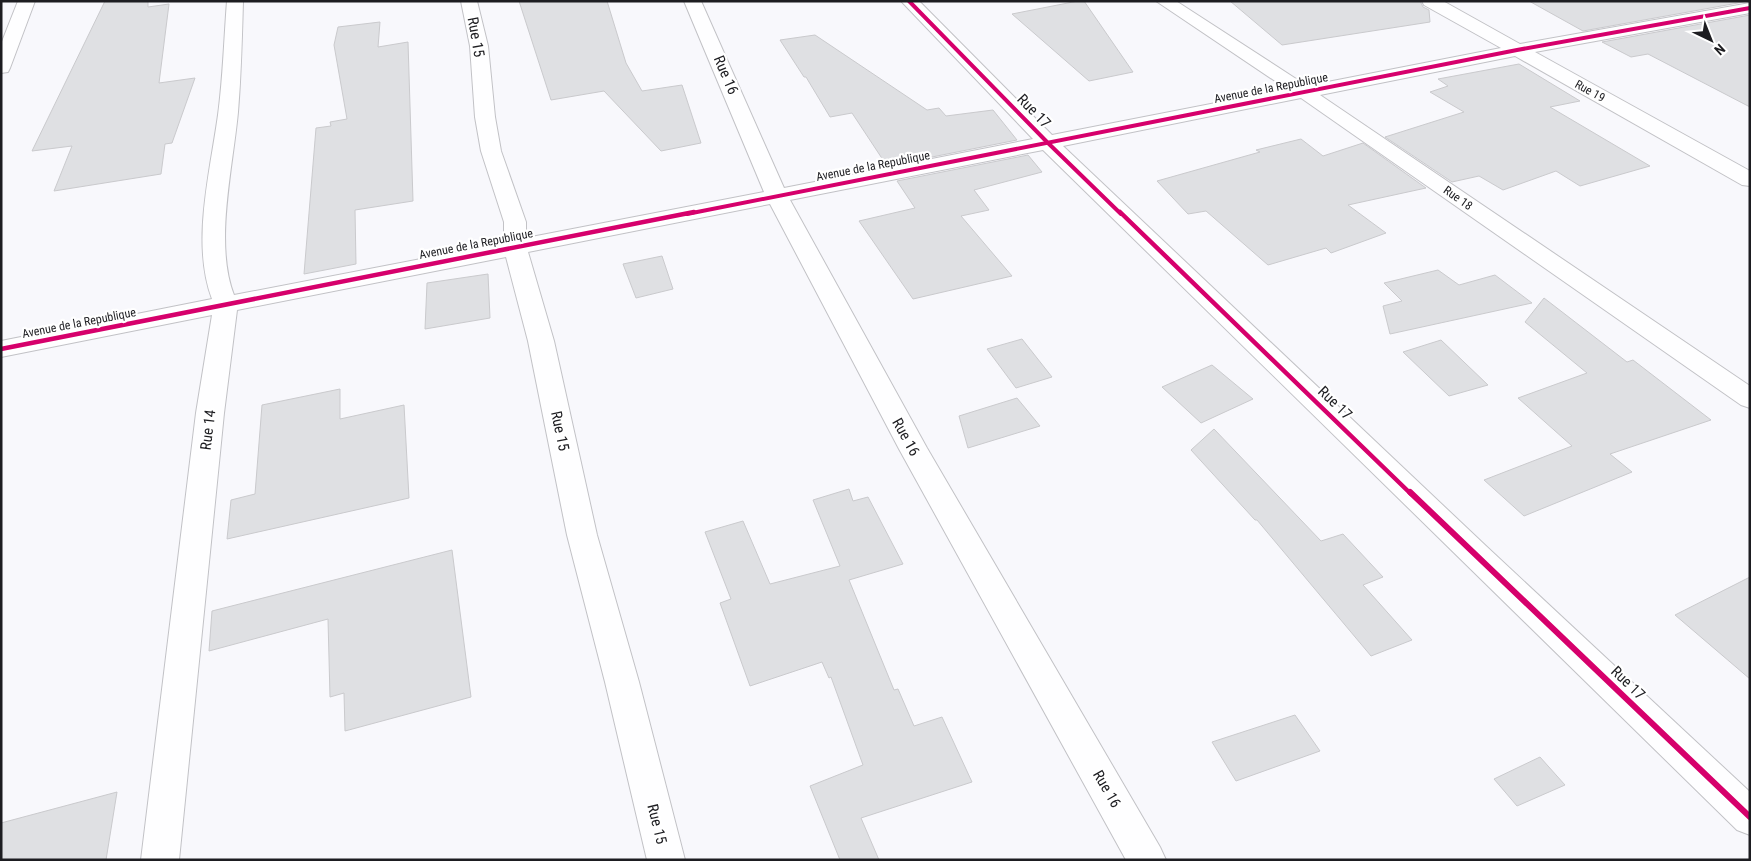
<svg xmlns="http://www.w3.org/2000/svg" width="1751" height="861" font-family="'Roboto Condensed',sans-serif">
<style>
.building{fill:#dfe0e3;stroke:#cacacd}
.lines{fill:none;stroke-linecap:round;stroke-linejoin:round}
.minor-casing{stroke:#c2c2c6;stroke-width:2}
.minor{fill:#fefeff;fill-rule:evenodd}
.cycleway-far2-casing{stroke:#fff;stroke-width:6}
.cycleway-far1-casing{stroke:#fff;stroke-width:8}
.cycleway-casing{stroke:#fff;stroke-width:9}
.cycleway-far2{stroke:#d6006c;stroke-width:4}
.cycleway-far1{stroke:#d6006c;stroke-width:4.5}
.cycleway{stroke:#d6006c;stroke-width:6}
.labels{text-anchor:middle;stroke-width:4.5;stroke-linejoin:round;paint-order:stroke}
.far-street-label{font-size:12px;fill:#1d1d21;stroke:#fff}
.street-label{font-size:15px;fill:#1d1d21;stroke:#fff}
</style>
<rect width="100%" height="100%" fill="#f8f8fc"/>
<path class="building" d="M105,1H148V7L169,4L159,83L195,78L172,143L165,144L161,174L54,191L72,146L32,151Z
M519,1H607L626,63L642,91L682,85L701,143L661,151L604,91L551,100Z
M1078,1H1084L1133,72L1089,81L1012,14Z
M1230,1H1420L1423,7L1429,10L1430,22L1282,45Z
M1529,1H1749L1583,31Z
M1750,15V107L1648,54L1631,57L1602,42Z
M380,22L378,47L408,42L413,201L355,210L356,264L304,274L316,128L331,126L330,122L347,119L334,45L338,27Z
M815,35L927,110L939,108L946,116L993,110L1017,140L887,166L852,113L830,117L806,77H804L780,40Z
M1519,64L1580,101L1550,107L1650,166L1580,186L1556,171L1503,190L1479,176L1452,182L1385,137L1464,112L1430,92L1448,86L1438,79Z
M1301,139L1323,156L1363,143L1426,188L1348,205L1386,233L1331,253L1326,248L1268,265L1206,211L1188,214L1157,181L1260,152L1256,150Z
M1028,155L1042,172L974,190L989,210L961,216L1012,276L913,299L859,221L915,208L897,181Z
M662,256L673,289L636,298L623,264Z
M1438,270L1459,285L1495,275L1532,303L1390,334L1383,306L1402,301L1384,283Z
M488,274L490,318L425,329L427,283Z
M1544,298L1627,362L1633,360L1711,420L1610,454L1632,472L1524,516L1484,480L1572,446L1518,398L1587,373L1525,322Z
M1022,339L1052,377L1016,388L987,349Z
M1441,340L1488,385L1449,396L1403,352Z
M1212,365L1253,399L1201,423L1162,387Z
M340,389V419L404,405L409,498L227,539L231,500L255,494L262,405Z
M1017,398L1040,426L968,448L959,416Z
M1214,429L1321,541L1343,534L1383,577L1363,585L1412,640L1371,656L1257,520H1255L1191,450Z
M849,489L853,501L868,497L903,564L849,580L894,690L898,689L914,726L942,717L972,782L861,818L879,860H840L810,786L863,765L831,677L829,678L822,662L750,686L720,603L731,599L705,532L743,521L770,584L840,566L813,500Z
M452,550L471,697L345,731L344,693L330,697L328,619L209,651L212,611Z
M1750,577V679L1675,615Z
M1295,715L1320,751L1236,781L1212,742Z
M1540,757L1565,785L1517,806L1494,779Z
M117,792L106,860H1V823Z"/>
<g class="lines">
<defs>
<path id="minor" d="M18,1H35L10,68L8,72L1,73V44Z
M227,1H243C242,38 241,76 238,112C233,167 214,244 234,295L504,243V222L481,151L475,117L470,46L461,1H477L488,46L495,117L501,151L526,222V238L764,192L684,1H701L784,188L1033,139L901,1H919L1052,135L1287,89L1156,1H1176L1307,86L1501,48L1424,5L1422,1H1443L1520,44L1750,3V13L1535,52L1750,171V186L1742,185L1515,56L1320,95L1750,386V408L1741,405L1301,98L1063,146L1486,546L1750,792V835L1737,830L1043,150L790,200L927,448L1160,847L1166,860H1126L899,449L770,204L528,252L554,341L597,535L639,682L685,860H647L605,682L567,535L528,341L506,257L237,310L224,413L179,860H141L196,413L212,315L1,357V341L212,299C191,243 210,173 218,115C223,78 224,39 227,1Z"/>
</defs>
<use href="#minor" class="minor-casing"/>
<use href="#minor" class="minor"/>
<defs>
<path id="cycleway-far2" d="M909,1L1047,142L1121,214
M687,214L1517,50L1750,8"/>
<path id="cycleway-far1" d="M1120,212L1411,494
M1,349L694,212"/>
<path id="cycleway" d="M1410,492L1750,817"/>
</defs>
<use href="#cycleway-far2" class="cycleway-far2-casing"/>
<use href="#cycleway-far1" class="cycleway-far1-casing"/>
<use href="#cycleway" class="cycleway-casing"/>
<use href="#cycleway-far2" class="cycleway-far2"/>
<use href="#cycleway-far1" class="cycleway-far1"/>
<use href="#cycleway" class="cycleway"/>
</g>
<g class="labels">
<g class="far-street-label">
<text transform="translate(1271 88) rotate(-11)" y="4">Avenue de la Republique</text>
<text transform="translate(1590 91) rotate(29)" y="4">Rue 19</text>
<text transform="translate(873 166) rotate(-11)" y="4">Avenue de la Republique</text>
<text transform="translate(1458 198) rotate(35)" y="4">Rue 18</text>
<text transform="translate(476 244) rotate(-11)" y="4">Avenue de la Republique</text>
<text transform="translate(79 323) rotate(-11)" y="4">Avenue de la Republique</text>
</g>
<g class="street-label">
<text transform="translate(476 37) rotate(80)" y="5">Rue 15</text>
<text transform="translate(726 75) rotate(67)" y="5">Rue 16</text>
<text transform="translate(1034 111) rotate(46)" y="5">Rue 17</text>
<text transform="translate(1335 403) rotate(44)" y="5">Rue 17</text>
<text transform="translate(208 430) rotate(-83)" y="5">Rue 14</text>
<text transform="translate(560 431) rotate(78)" y="5">Rue 15</text>
<text transform="translate(906 437) rotate(61)" y="5">Rue 16</text>
<text transform="translate(1628 683) rotate(44)" y="5">Rue 17</text>
<text transform="translate(1107 789) rotate(60)" y="5">Rue 16</text>
<text transform="translate(657 824) rotate(76)" y="5">Rue 15</text>
</g>
</g>
<rect width="1751" height="861" fill="none" stroke="#1d1d21" stroke-width="5"/>
<g transform="translate(1711 40) rotate(137)" stroke="#ffffff" stroke-width="4" paint-order="stroke">
<path d="M0-4L9 19L0 12L-9 19Z" fill="#1d1d21"/>
<text y="-8" font-size="14" font-weight="bold" text-anchor="middle" fill="#1d1d21">N</text>
</g>
</svg>
